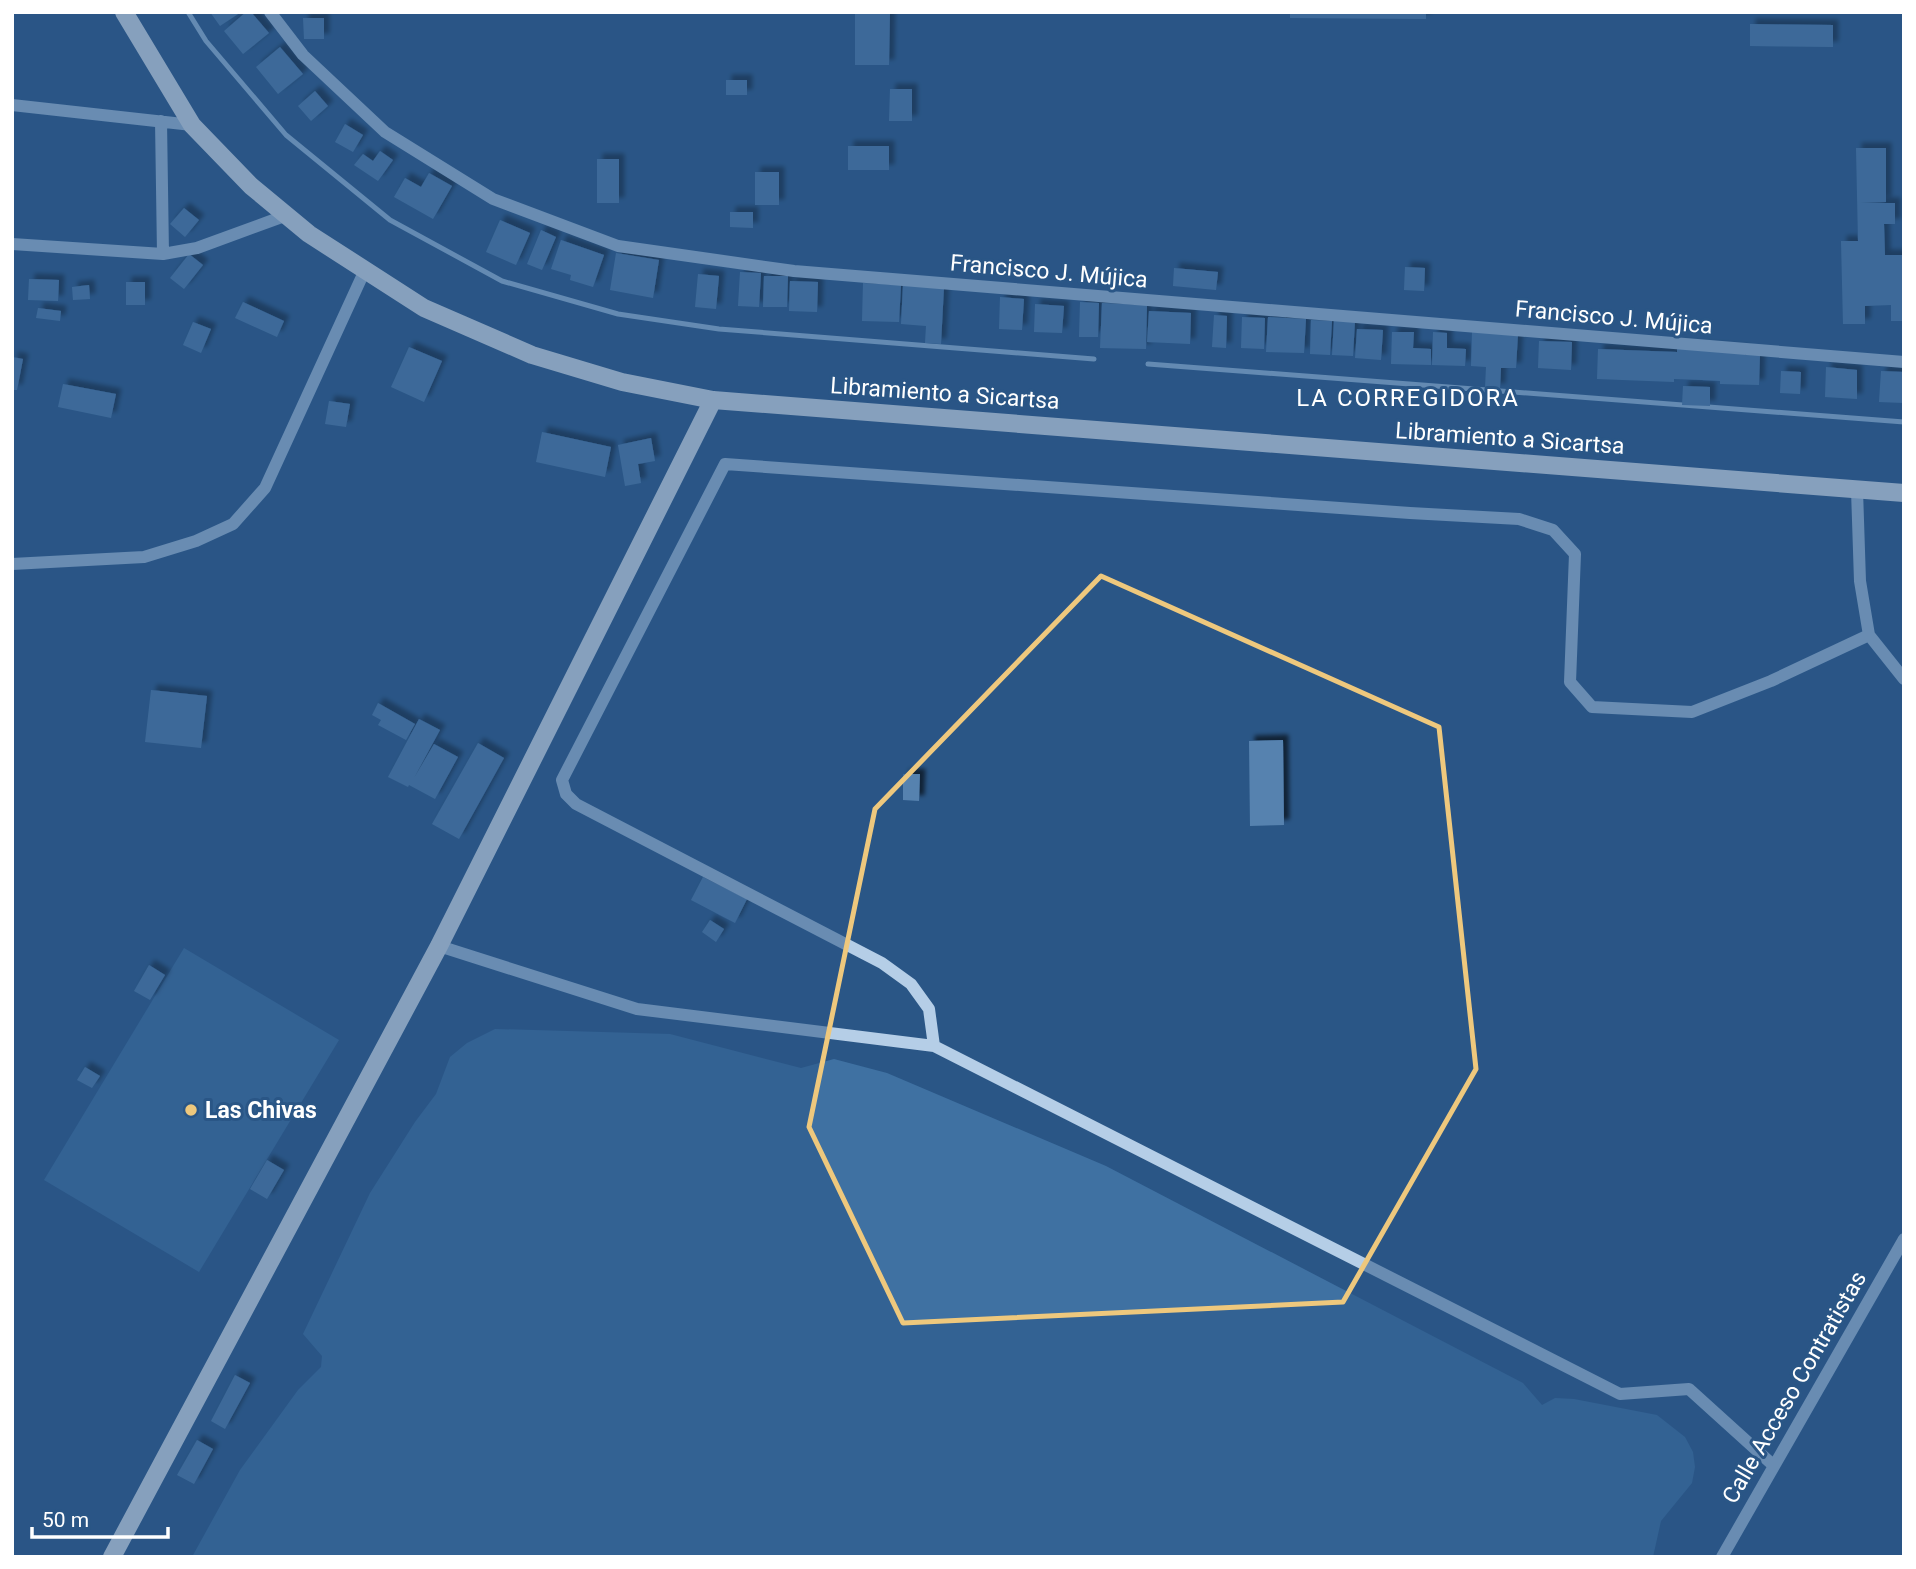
<svg xmlns="http://www.w3.org/2000/svg" width="1916" height="1569" font-family="Roboto,sans-serif">
<style>
.green{fill:#3f71a2}
.lines{fill:none;stroke-linecap:round;stroke-linejoin:round}
.stream{stroke:#aacae7;stroke-width:5}
.building{fill:#5682af;filter:url(#shadow)}
.minor{stroke:#b5cee7;stroke-width:12}
.major{stroke:#f7fafe;stroke-width:18}
.marked{fill:none;stroke:#eec87d;stroke-width:5;stroke-linejoin:round}
.poi-dot{fill:#eec87d;stroke:#2a5686;stroke-width:2.5}
.labels{text-anchor:middle;stroke-width:6;stroke-linejoin:round;paint-order:stroke}
.street-label{font-size:23px;fill:#fff;stroke:#2a5686}
.poi-label{font-size:23px;font-weight:bold;fill:#fff;stroke:#2a5686;text-anchor:start}
.neighbourhood-label{font-size:24px;letter-spacing:2px;fill:#fff;stroke:#2a5686}
</style>
<defs>
<filter id="shadow"><feDropShadow dx="5.5" dy="-5.5" stdDeviation="2" flood-color="#0009"/></filter>
</defs>
<rect width="100%" height="100%" fill="#2a5686"/>
<path class="green" d="M184,948L339,1040L199,1272L44,1180Z
M495,1029L670,1034L801,1068L834,1059L887,1073L1106,1166L1523,1383L1542,1405L1555,1398L1574,1399L1657,1415L1685,1437L1693,1452L1695,1467L1692,1483L1661,1521L1653,1557H192L240,1470L298,1390L321,1367L322,1356L303,1334L370,1193L415,1122L436,1094L450,1057L467,1043Z"/>
<g class="lines">
<path class="stream" d="M188,12L206,41L286,135L390,220L502,281L618,314L719,329L1094,359
M1148,364L1904,422"/>
</g>
<path class="building" d="M210,12H241L220,26Z
M246,12H251L269,33L243,54L224,31Z
M855,12H890L889,65H855Z
M1290,12H1426V19L1290,18Z
M303,18H324V39H304Z
M1750,24L1833,25V47L1750,46Z
M280,47L303,74L278,94L256,67Z
M726,80H747V95H726Z
M890,89H912V121H889Z
M315,91L328,106L311,121L298,106Z
M345,124L363,135L353,152L335,142Z
M848,146H889V170H848Z
M1856,148H1886V202L1860,203H1895V224H1884L1885,255H1904V321H1891V305L1865,306V324H1843L1841,241H1858Z
M380,151L393,160L378,181L354,165L363,154L373,161Z
M597,159H619V203H597Z
M755,172H779V205H755Z
M429,173L452,186L433,219L394,197L405,178L421,187Z
M184,208L199,220L185,237L170,224Z
M730,212H753V228L730,227Z
M500,220L530,233L516,265L486,252Z
M541,230L556,237L542,270L527,264Z
M561,240L604,255L593,287L570,280L571,275L551,269Z
M616,253L659,260L653,298L610,290Z
M189,254L203,265L184,289L170,278Z
M1405,267L1425,268L1424,291L1404,290Z
M1174,268L1218,272L1216,290L1173,286Z
M740,272L761,273L759,307L738,306Z
M698,274L719,276L716,309L695,307Z
M764,276H788L787,307H763Z
M29,279L59,280L58,301L28,300Z
M790,281L818,282L817,312L789,311Z
M126,282H145V305H126Z
M863,283L901,285L899,322L862,321Z
M89,285L90,299L73,300L72,287Z
M903,285L944,287L941,344L925,343L926,326L901,324Z
M1000,297L1024,299L1022,330L999,329Z
M243,302L284,321L277,337L235,318Z
M1080,302L1099,303L1098,337H1079Z
M1102,303L1147,305L1146,349L1100,348Z
M1035,304L1064,306L1062,333L1034,332Z
M38,308L61,311L60,321L36,318Z
M1149,311L1191,313L1190,344L1147,342Z
M1214,315L1227,316L1226,348L1212,347Z
M1242,317L1265,318L1264,349L1241,348Z
M1268,317L1306,319L1304,353L1266,352Z
M1311,320L1332,321L1330,355L1310,354Z
M1334,320L1355,321L1353,356L1332,355Z
M193,322L211,329L201,353L183,345Z
M1357,329L1383,330L1381,360L1355,358Z
M1392,332H1414L1413,348L1431,349V365L1391,364Z
M1433,332L1447,333V348L1466,349L1465,366L1432,365Z
M1472,332L1518,334L1516,368H1501L1500,389L1485,388L1486,367L1471,366Z
M1539,341L1572,342L1571,370L1538,368Z
M1677,346L1745,351V355H1760L1759,385L1720,384V381L1702,380L1674,379V382L1597,379L1598,349L1677,352Z
M409,347L442,361L424,402L391,387Z
M12,357L23,359L17,390H12Z
M1826,367L1857,370V399L1825,397Z
M1781,371L1801,372L1800,394L1780,393Z
M1881,371L1904,372V403L1879,402Z
M63,384L116,394L111,418L58,407Z
M1683,386L1710,387V406L1682,405Z
M329,401L350,404L346,427L325,424Z
M542,432L611,447L605,477L536,462Z
M651,438L655,461L638,464L641,483L625,486L618,445Z
M151,690L207,696L201,748L145,742Z
M378,703L415,724L406,740L378,725L381,720L372,715Z
M419,719L440,730L414,778L434,744L458,757L435,799L409,785L408,787L388,777Z
M1283,740L1284,825L1250,826L1249,741Z
M478,743L504,758L459,839L432,824Z
M903,774H920L919,801L903,800Z
M703,877L747,899L735,923L691,900Z
M710,920L724,929L716,942L702,932Z
M149,965L165,975L150,1000L134,991Z
M85,1067L100,1076L92,1088L77,1080Z
M267,1160L284,1170L267,1199L250,1189Z
M235,1375L250,1383L225,1429L211,1421Z
M197,1440L213,1449L194,1484L177,1475Z"/>
<g class="lines">
<path class="minor" d="M270,12L303,55L385,132L493,199L618,246L794,271L1904,362
M12,105L192,125
M161,121L163,254
M12,244L163,254L197,248L287,215
M1857,490L1860,581L1869,635L1904,679
M12,564L144,557L196,541L233,524L265,488L365,270
M439,946L637,1009L934,1046L1620,1394L1689,1389L1773,1465
M934,1046L929,1009L911,984L882,963L576,804L566,794L562,780L725,464L1410,513L1519,519L1553,530L1575,554L1570,682L1592,707L1692,712L1771,681L1869,635
M1722,1557L1904,1239"/>
<path class="major" d="M124,12L192,125L251,186L309,234L424,308L532,355L622,382L713,400L1904,493
M112,1557L439,946L713,400"/>
</g>
<path d="M0 0H1916V1569H0ZM1101,576L1439,727L1476,1069L1343,1302L903,1323L809,1127L875,809Z" fill="#2a5686" fill-opacity=".55" fill-rule="evenodd"/>
<path class="marked" d="M1101,576L1439,727L1476,1069L1343,1302L903,1323L809,1127L875,809Z"/>
<circle class="poi-dot" cx="191" cy="1110" r="7"/>
<g class="labels">
<g class="street-label">
<text transform="translate(1049 271) rotate(5)" y="8">Francisco J. Mújica</text>
<text transform="translate(1614 317) rotate(5)" y="8">Francisco J. Mújica</text>
<text transform="translate(945 393) rotate(4)" y="8">Libramiento a Sicartsa</text>
<text transform="translate(1510 438) rotate(4)" y="8">Libramiento a Sicartsa</text>
<text transform="translate(1794 1387) rotate(-60)" y="8">Calle Acceso Contratistas</text>
</g>
<g class="poi-label">
<text x="205" y="1118">Las Chivas</text>
</g>
<g class="neighbourhood-label">
<text x="1408" y="406">LA CORREGIDORA</text>
</g>
</g>
<rect width="1916" height="1569" fill="none" stroke="#ffffff" stroke-width="28"/>
<path d="M32 1527v10h136v-10" fill="none" stroke="#ffffff" stroke-width="3.5"/>
<text x="42" y="1527" font-size="21" fill="#ffffff" stroke="#2a5686" stroke-width="5" paint-order="stroke">50 m</text>
</svg>
